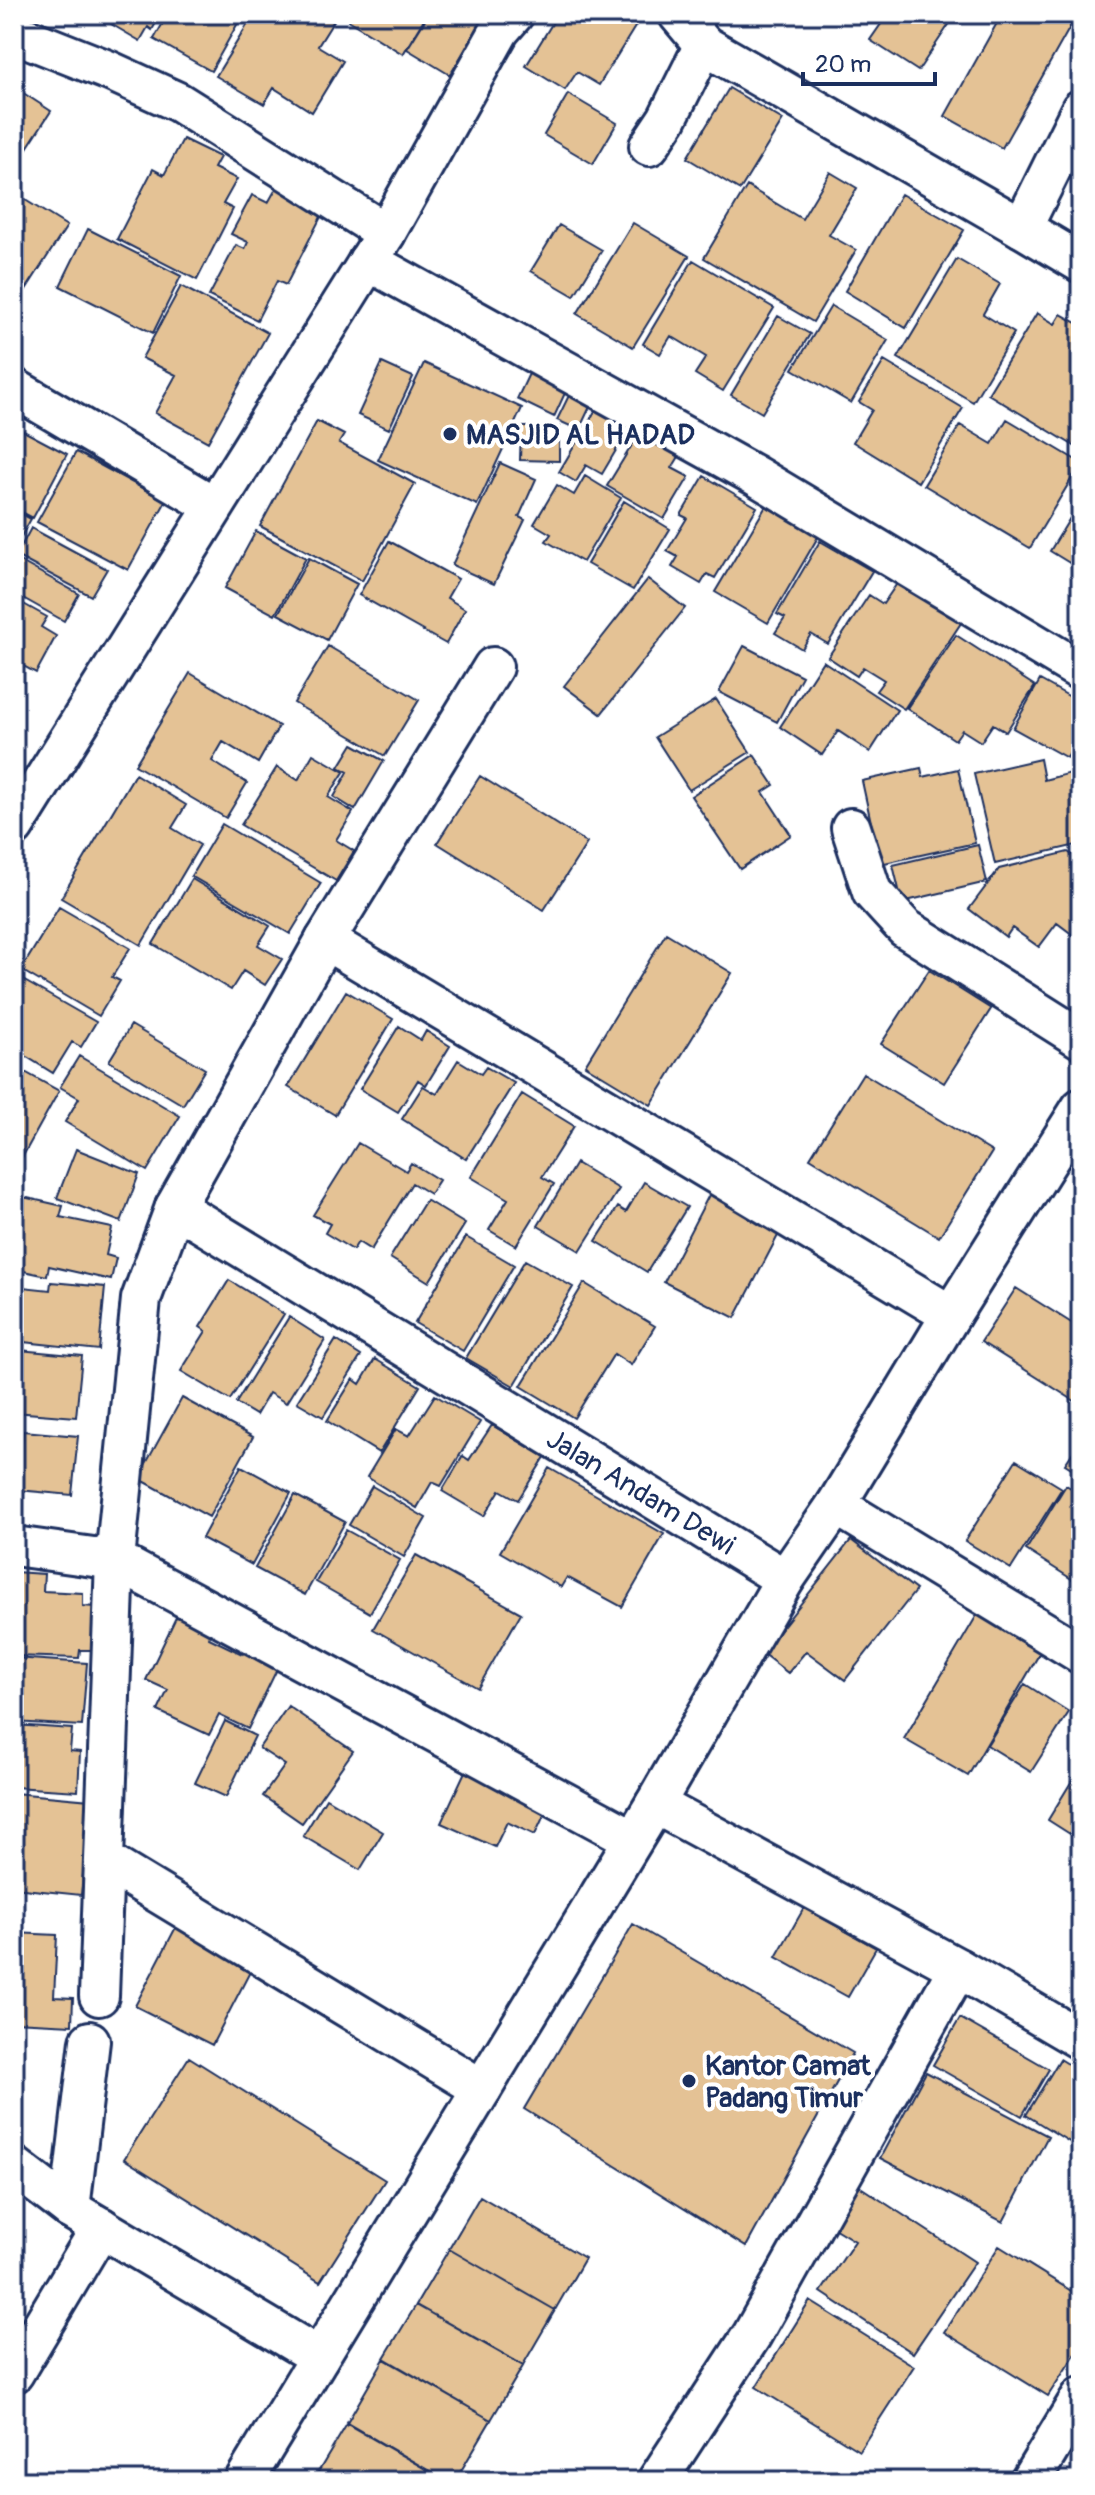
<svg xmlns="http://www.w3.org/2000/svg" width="1095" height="2495" font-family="Pangolin,sans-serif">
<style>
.building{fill:#e4c295;stroke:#1b2f5e;stroke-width:2}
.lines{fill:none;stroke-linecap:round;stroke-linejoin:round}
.street-casing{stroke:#1b2f5e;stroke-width:44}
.street{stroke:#fff;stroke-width:38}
.poi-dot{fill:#1b2f5e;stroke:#fff;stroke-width:3}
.labels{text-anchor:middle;stroke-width:8;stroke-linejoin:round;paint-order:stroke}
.poi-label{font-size:28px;font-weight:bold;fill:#1b2f5e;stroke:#fff;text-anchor:start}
.street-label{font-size:28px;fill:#1b2f5e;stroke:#fff}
</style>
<rect width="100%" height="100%" fill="#fff"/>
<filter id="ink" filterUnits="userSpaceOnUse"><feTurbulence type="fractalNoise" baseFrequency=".0125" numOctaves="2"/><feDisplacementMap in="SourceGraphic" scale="16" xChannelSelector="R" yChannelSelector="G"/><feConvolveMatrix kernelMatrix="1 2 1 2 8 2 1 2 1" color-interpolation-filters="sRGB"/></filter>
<g filter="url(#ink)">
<path class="building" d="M117,14H161L152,30L148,27L140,41L111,24Z
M168,14H243L211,71L154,39Z
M254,14H338L318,46L343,61L312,112L274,88L264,104L216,76Z
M353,14H427L403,54L349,21Z
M429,14H468L482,22L450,75L407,49Z
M558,14H643L599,85L577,72L565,90L526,66Z
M888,14H956L918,71L870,40Z
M1002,14H1063L1074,20L1002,148L945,116Z
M14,87L51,111L14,168Z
M729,88L783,120L740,190L687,158Z
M568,94L617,123L593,164L544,135Z
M183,139L220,157L214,168L237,179L223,204L233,209L197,280L117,239L153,169L164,175Z
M830,172L857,188L829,235L856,250L813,322L704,258L747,186L802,219Z
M277,187L324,211L286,285L277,281L257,320L209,296L236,245L245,249L248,242L231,234L252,195L268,203Z
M14,193L67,226L14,308Z
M901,194L964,230L906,328L845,291Z
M633,223L689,256L633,347L577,314Z
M559,225L602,250L574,296L531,271Z
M88,229L181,276L153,333L60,286Z
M957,259L1000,284L983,314L1014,333L973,402L898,358Z
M693,260L774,308L723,391L695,374L706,357L671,336L660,354L643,344Z
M181,286L268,333L208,442L155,413L176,375L142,358Z
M831,306L888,340L851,403L793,369Z
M1037,313L1055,324L1061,314L1081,325V450L988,394Z
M778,316L810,334L762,413L731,395Z
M884,361L963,408L918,482L853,442L872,410L859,402Z
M382,363L413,377L389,429L358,415Z
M424,363L522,408L477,505L378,460Z
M534,363L571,380L554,417L517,399Z
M574,385L596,394L579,430L557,420Z
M601,401L619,410L610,426L625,435L602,474L586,465L576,482L559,472Z
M1007,419L1081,463L1030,548L924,485L960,425L992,444Z
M317,421L344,435L339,443L415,484L362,581L260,526Z
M14,426L67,454L33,518L14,508Z
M521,427H559V461L520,460Z
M643,427L683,450L672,468L689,477L664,519L607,486Z
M76,452L166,501L128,570L37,522Z
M500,463L536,479L519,517L525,520L494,584L452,565Z
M585,476L621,498L583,562L546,541L551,534L534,524L557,485L574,495Z
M704,476L757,507L715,578L707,574L701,584L672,567L678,557L667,551L687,518L681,515Z
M1081,500V570L1050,551Z
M624,501L670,529L633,590L587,564Z
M766,506L818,537L768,623L715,592Z
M14,510L31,519L14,549Z
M31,528L107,569L91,596L16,556Z
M256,531L306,558L275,615L225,588Z
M389,541L458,579L447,598L465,609L446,644L359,595Z
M820,541L872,571L828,644L811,634L802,649L775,633L785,618L777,614Z
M14,558L79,594L64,621L14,593Z
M309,558L357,584L327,640L278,614Z
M648,579L685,608L601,714L564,686Z
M898,582L961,623L904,709L876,691L884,680L863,667L857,676L828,657L869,595L883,604Z
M20,602L47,617L41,627L56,636L36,673L14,661V608L17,609Z
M956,635L1035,686L1006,732L993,724L981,742L962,730L955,740L907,708Z
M328,646L419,700L385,756L294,703Z
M744,646L802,676L777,722L719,692Z
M823,661L897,710L870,752L838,731L822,755L780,727Z
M190,673L279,726L258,763L223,742L212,761L247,783L226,818L135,765Z
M1040,680L1081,703V734L1067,758L1013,728Z
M716,699L750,752L689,790L655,737Z
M353,744L384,761L355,810L334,797L348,772L339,767Z
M313,754L344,772L328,797L353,812L336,840L354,851L336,881L241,825L277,767L298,780Z
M754,755L774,785L763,792L791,835L740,869L691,796Z
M1040,759L1044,780L1078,771L1081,784V844L995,864L974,774Z
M921,768L923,777L958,769L975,843L880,864L862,781Z
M135,774L186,805L172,828L200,845L141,945L61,898Z
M480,776L587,843L544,910L437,843Z
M222,824L321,883L290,934L191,876Z
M978,845L987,882L902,902L893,865Z
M1068,852L1081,861V941L1057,923L1039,947L1012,928L1006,937L969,909L999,869Z
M192,879L270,926L258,945L282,959L265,985L243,971L231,990L153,944Z
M59,907L130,948L112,977L120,981L99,1016L21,970Z
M666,933L732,973L651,1105L585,1065Z
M929,970L991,1009L944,1083L881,1044Z
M14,975L96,1022L81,1047L72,1042L53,1073L14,1049Z
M346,991L393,1019L335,1115L288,1087Z
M131,1025L205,1069L183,1105L109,1061Z
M399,1026L421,1040L426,1031L450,1046L426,1085L418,1080L398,1112L360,1089Z
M79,1056L180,1116L147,1171L65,1122L79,1098L60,1087Z
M458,1060L481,1074L486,1067L514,1083L466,1159L402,1119L423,1086L437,1094Z
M14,1066L59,1091L19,1163L14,1160Z
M863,1073L992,1152L939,1237L810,1158Z
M522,1094L574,1126L542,1177L554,1184L516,1246L489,1230L508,1199L471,1177Z
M358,1143L406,1171L411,1163L439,1180L430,1194L412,1183L371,1250L358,1242L353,1250L325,1233L330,1224L313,1215Z
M76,1149L139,1174L121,1222L57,1198Z
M576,1163L619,1189L580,1251L538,1226Z
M644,1182L687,1207L647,1272L596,1241L618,1207L626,1212Z
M711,1191L783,1226L735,1318L664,1282Z
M14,1195L63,1206L60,1217L112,1228L106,1255L116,1258L111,1280L49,1266L47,1276L14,1269Z
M426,1200L465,1224L429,1282L390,1258Z
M466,1237L514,1265L463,1351L415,1323Z
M525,1260L573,1287L514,1386L466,1358Z
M229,1280L284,1314L230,1400L181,1371L206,1331L200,1327Z
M51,1282L105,1287L99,1350L14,1341V1286L50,1290Z
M584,1283L655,1326L631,1365L614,1354L574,1418L521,1386Z
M1016,1288L1081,1329V1405L981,1342Z
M289,1317L325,1340L286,1403L269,1393L256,1415L236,1403Z
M336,1340L361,1356L323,1417L297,1402Z
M19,1350L82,1356L76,1417L14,1412Z
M375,1359L420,1386L379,1453L327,1421L353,1379L360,1384Z
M435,1395L480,1422L441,1486L432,1482L417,1508L367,1477L396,1429L409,1436Z
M182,1398L253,1437L209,1517L138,1478Z
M492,1425L545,1457L518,1500L500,1490L484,1516L442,1491L463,1456L469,1460Z
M23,1431L78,1436L72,1495L18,1490Z
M1081,1440V1474L1065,1464Z
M1016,1460L1062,1488L1011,1569L965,1541Z
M241,1466L291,1493L252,1565L202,1538Z
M549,1468L664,1534L622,1607L567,1577L561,1587L500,1552Z
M1066,1485L1081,1494V1585L1026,1550Z
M372,1486L426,1518L404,1557L349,1525Z
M295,1495L345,1522L305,1595L255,1568Z
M346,1530L400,1560L370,1613L316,1582Z
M851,1540L916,1590L845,1680L806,1651L788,1673L762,1653Z
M416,1555L521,1613L478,1688L373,1629Z
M14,1572L44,1574L43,1591L83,1593V1606L95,1607L93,1650H80L79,1658L14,1656Z
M178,1613L213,1629L209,1638L242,1654L246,1645L281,1661L248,1729L219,1715L209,1735L158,1711L168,1690L146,1680Z
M977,1615L1041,1651L968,1776L904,1739Z
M14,1658L87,1663L82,1726L14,1722Z
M1025,1684L1069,1712L1031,1772L987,1745Z
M288,1706L353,1751L302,1823L263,1796L285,1765L259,1748Z
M225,1721L255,1736L226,1797L195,1783Z
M14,1725L72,1729L70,1751L80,1752L78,1791L14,1787Z
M469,1763L551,1800L535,1835L507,1822L495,1847L441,1823Z
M1081,1766V1841L1048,1820Z
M14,1793L90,1800L81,1895L14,1888Z
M326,1798L383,1832L360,1870L303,1836Z
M804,1908L876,1948L848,1997L776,1957Z
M633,1924L853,2053L746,2247L524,2109Z
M176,1927L253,1966L212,2045L135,2006Z
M14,1933L57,1935L54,1997L73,1998L72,2025L14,2022Z
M960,2018L1049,2069L1022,2116L933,2065Z
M189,2057L385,2180L320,2282L124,2159Z
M1060,2059L1081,2072V2149L1026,2115Z
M926,2072L1048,2136L1003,2222L880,2158Z
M859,2186L975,2262L913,2353L821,2292L855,2241L832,2227Z
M480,2196L585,2258L555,2310L449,2249Z
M999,2246L1081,2297V2345L1048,2396L944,2332Z
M449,2249L555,2310L523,2365L416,2305Z
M810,2301L914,2366L859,2451L756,2387Z
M416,2305L523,2366L491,2420L384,2358Z
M384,2359L491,2420L455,2481H447L347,2423Z
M347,2424L446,2481H329L317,2474Z"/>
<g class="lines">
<defs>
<g id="street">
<path d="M678,14L704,45L1022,228"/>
<path d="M14,33L110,71L178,102L386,233"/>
<path d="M1081,109L1022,228L1081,263"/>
<path d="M649,146L667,119L704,45"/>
<path d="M368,261L756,476L1081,671"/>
<path d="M14,388L214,506"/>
<path d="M14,827L386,233L500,30L514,14"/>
<path d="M851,828L872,892L905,928L1081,1039"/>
<path d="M325,940L951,1315"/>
<path id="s1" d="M175,1207L785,1579L836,1505L1081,1654"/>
<path d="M836,1505L951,1315L1081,1108"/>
<path d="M14,1546L115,1560L633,1839"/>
<path d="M655,1804L958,1968L1081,2040"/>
<path d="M105,1861L482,2089"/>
<path d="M99,1996L115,1560L141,1299L175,1207L325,940L493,667"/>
<path d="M14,2166L70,2209L319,2357"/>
<path d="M70,2209L90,2041"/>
<path d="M14,2373L101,2227"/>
<path d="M244,2481L655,1804L785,1579"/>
<path d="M657,2481L752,2335L958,1968"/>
<path d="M1030,2481L1081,2397"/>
</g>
</defs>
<use href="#street" class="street-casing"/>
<use href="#street" class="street"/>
</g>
</g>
<g class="poi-dot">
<circle cx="450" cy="434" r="8"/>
<circle cx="689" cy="2081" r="8"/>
</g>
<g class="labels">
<g class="poi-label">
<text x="466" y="444">MASJID AL HADAD</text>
<text x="705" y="2075">Kantor Camat<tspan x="705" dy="32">Padang Timur</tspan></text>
</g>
<g class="street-label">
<text dy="10" stroke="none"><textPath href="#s1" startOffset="546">Jalan Andam Dewi</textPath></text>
</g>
</g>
<rect width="1095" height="2495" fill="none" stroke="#fff" stroke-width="48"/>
<rect x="24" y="24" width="1047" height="2447" fill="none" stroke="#1b2f5e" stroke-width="3" filter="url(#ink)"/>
<path d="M803 72v12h132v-12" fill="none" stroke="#1b2f5e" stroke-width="4"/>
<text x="815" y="72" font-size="24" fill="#1b2f5e" stroke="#ffffff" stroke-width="6" paint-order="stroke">20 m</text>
</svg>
